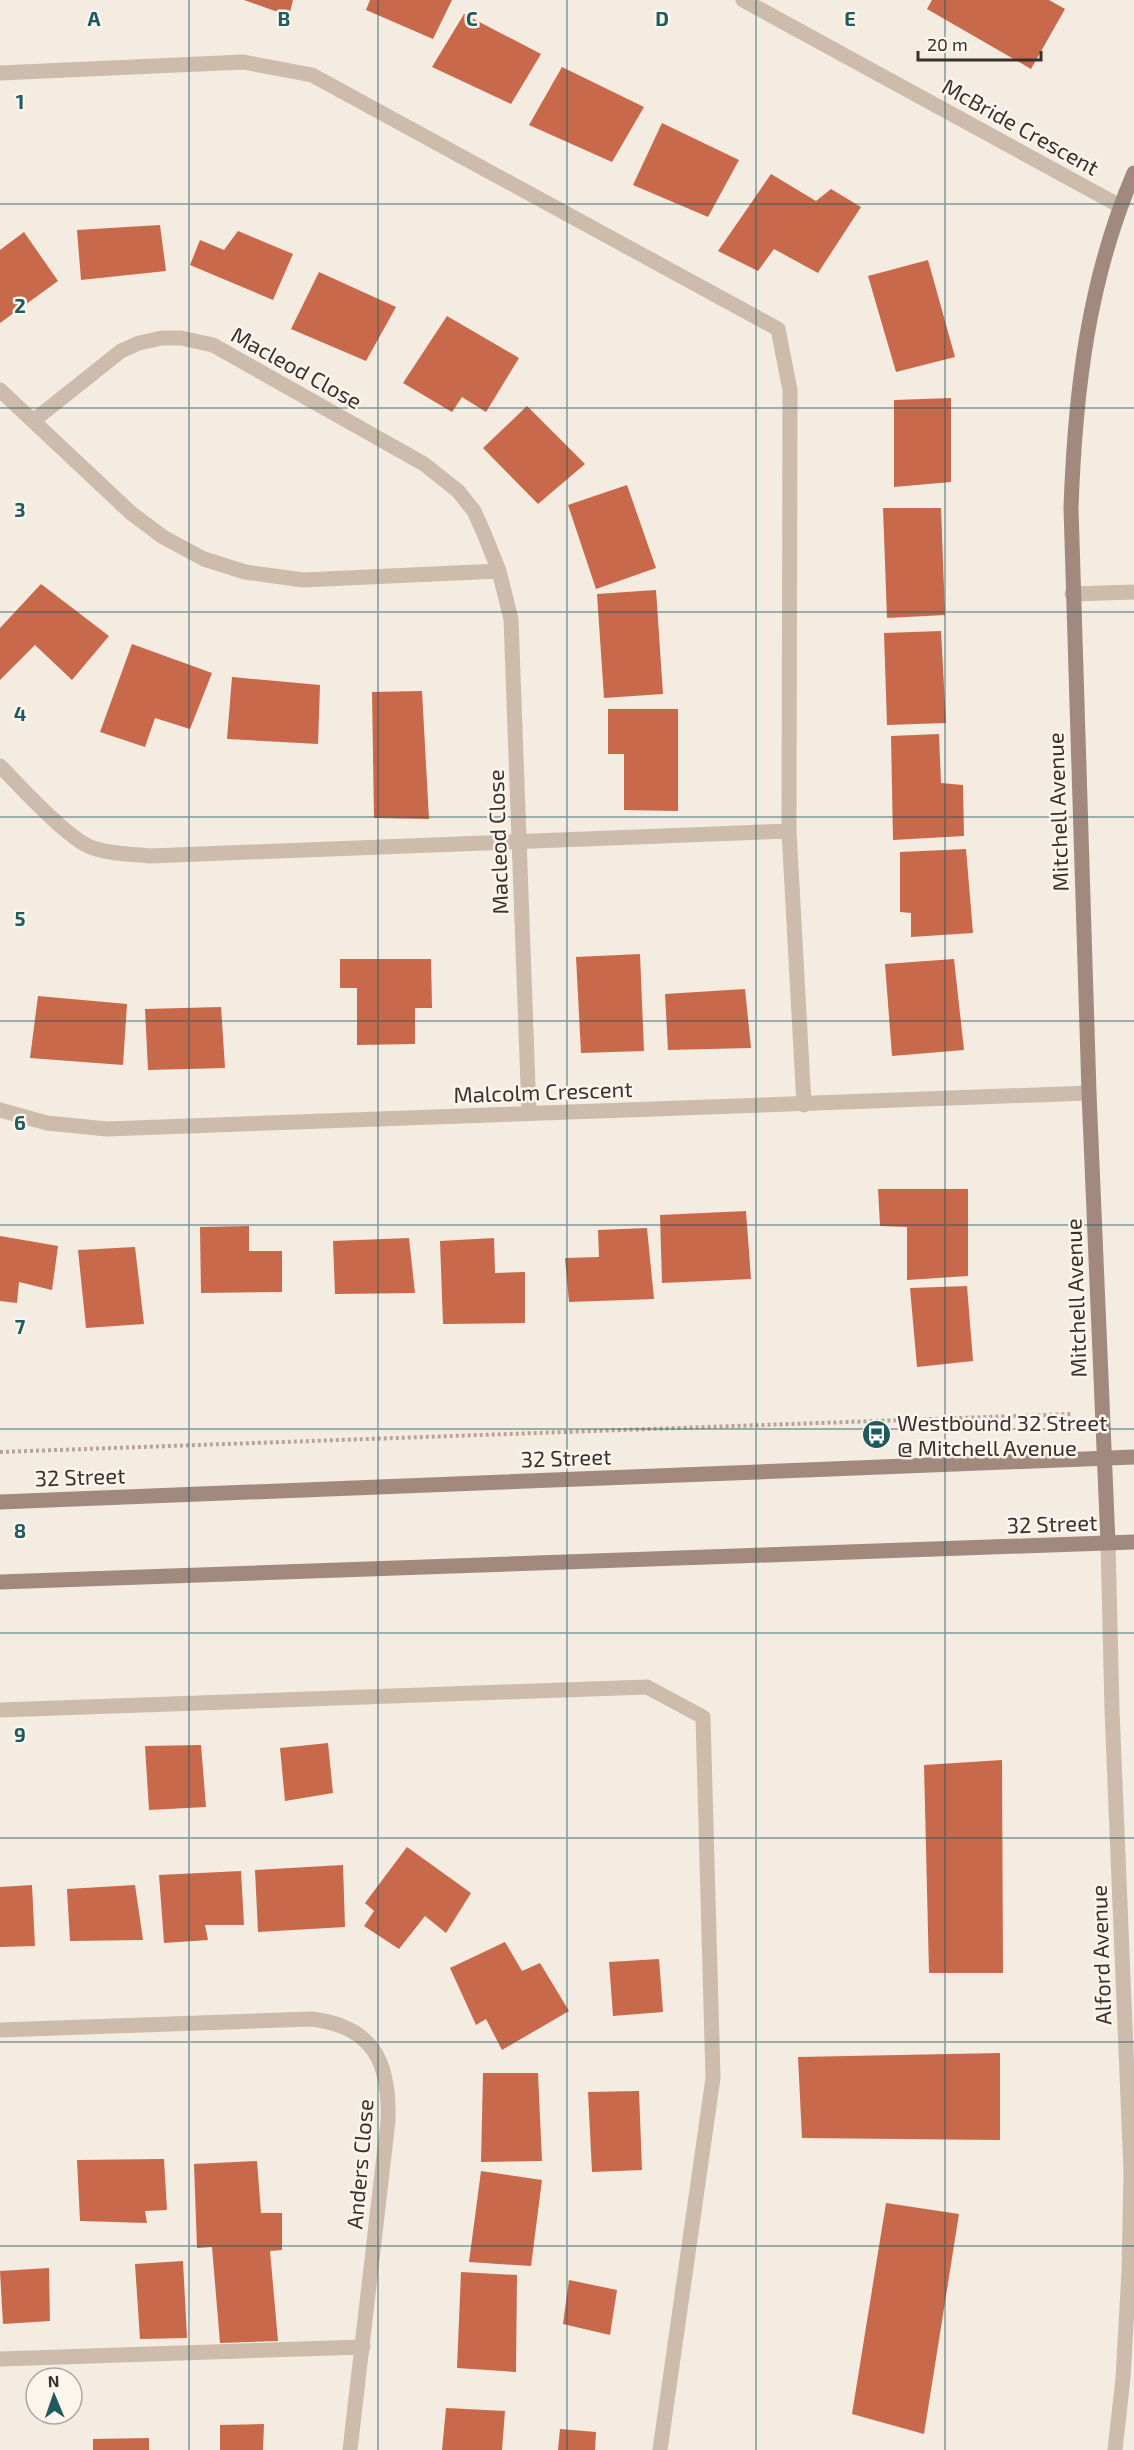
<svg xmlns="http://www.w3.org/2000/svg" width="1134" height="2450" viewBox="0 0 1134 2450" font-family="'Exo 2',sans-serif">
<rect width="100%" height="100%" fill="#f4ebe1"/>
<path fill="#c8694b" d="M244,0H293L289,16Z
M370,0H452L433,39L366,10Z
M932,0H1049L1065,9L1031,69L927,9Z
M464,14L541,54L511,104L432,67Z
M562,67L644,107L612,162L529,125Z
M662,123L739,160L708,217L633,185Z
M771,174L816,201L831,189L861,207L818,273L774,249L758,271L718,251Z
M160,225L166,271L81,280L77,230Z
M238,231L293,254L273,300L190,265L200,240L224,250Z
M24,232L58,281L0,323V250Z
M928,260L955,357L896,372L868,276Z
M319,272L396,307L366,361L291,329Z
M447,316L519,358L486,412L462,397L452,412L403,383Z
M951,398V482L894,487V400Z
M527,406L585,464L538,504L483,448Z
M627,485L656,568L596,589L568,505Z
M883,508H941L945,615L887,618Z
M41,584L109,636L72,680L35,645L0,680V628Z
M656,590L663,694L604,698L597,594Z
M941,631L946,723L887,725L884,633Z
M132,644L212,673L190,729L155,718L145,747L100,732Z
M232,677L320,685L318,744L227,739Z
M422,691L429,819L374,818L372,692Z
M608,709H678V811L624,810V754H608Z
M939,734L941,783L963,785L964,836L893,840L891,736Z
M966,849L973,933L911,937V913L900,912V852Z
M640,954L644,1051L581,1053L576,957Z
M340,959H431L432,1008H415V1044L357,1045V988H340Z
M954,959L964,1050L892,1056L885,964Z
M745,989L751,1048L668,1050L665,994Z
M38,996L127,1004L123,1065L30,1058Z
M221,1007L225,1068L148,1070L145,1009Z
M878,1189H968V1276L907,1280V1227L880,1226Z
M746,1211L751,1279L662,1283L660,1215Z
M249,1226V1251H282V1292L201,1293L200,1227Z
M647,1228L654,1299L569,1302L565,1258L599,1257L598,1230Z
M0,1236L58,1246L52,1290L19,1282L17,1303L0,1301Z
M409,1238L415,1293L335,1294L333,1241Z
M494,1238L495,1273L525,1272V1323L443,1324L440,1241Z
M135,1247L144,1324L86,1328L78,1250Z
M967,1286L973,1361L917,1367L910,1288Z
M328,1743L333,1793L285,1801L280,1748Z
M201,1745L206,1807L149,1810L145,1746Z
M1002,1760L1003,1973H929L924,1765Z
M407,1847L471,1893L446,1933L425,1916L399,1949L364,1926L374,1911L365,1903Z
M343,1865L345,1927L258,1932L255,1870Z
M241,1871L244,1925H205L208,1940L164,1943L159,1875Z
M32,1885L35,1946L0,1947V1887Z
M135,1885L143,1940L70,1941L67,1889Z
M505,1942L522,1971L540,1963L569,2011L502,2050L486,2019L476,2025L450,1968Z
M659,1959L663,2012L613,2016L609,1962Z
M1000,2053V2140L802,2138L798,2057Z
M483,2073H538L542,2161L481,2162Z
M639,2091L642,2170L592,2172L588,2092Z
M164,2159L167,2210L145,2211L147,2223L80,2221L77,2160Z
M257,2161L261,2213H282V2250L270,2251L278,2341L220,2343L212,2247L197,2248L194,2164Z
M481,2171L542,2180L531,2266L469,2262Z
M886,2203L959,2214L924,2434L852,2414Z
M183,2261L187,2338L140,2339L135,2264Z
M49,2268L50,2321L3,2324L0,2271Z
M461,2272L517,2275L516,2372L457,2368Z
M569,2280L617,2290L610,2335L563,2324Z
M446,2408L505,2411L502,2450H442Z
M264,2424L263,2450H220V2425Z
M560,2429L596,2432L595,2450H558Z
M149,2438V2450H93V2439Z"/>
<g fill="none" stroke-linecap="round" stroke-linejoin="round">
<path stroke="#b9a596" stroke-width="4" stroke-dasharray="3 3" stroke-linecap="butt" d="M0,1452L1073,1414"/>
<path stroke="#cdbbac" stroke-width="15" d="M0,73L243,62L312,75L778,329L790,390L789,831L804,1105
M0,766C21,787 65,836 90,847C109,854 130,854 150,856L789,831
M0,1710L647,1687L703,1717L713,2078L660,2450
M0,2359L363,2347"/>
<path stroke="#cdbbac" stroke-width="15" d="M743,0L1120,206
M0,390L131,513L163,537L204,559L245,572L303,580L499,571
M33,421L121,351L139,343L162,338H181L213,345L424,464L458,491L474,511L483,531L499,571L511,619L529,1113
M1072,594L1134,592
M0,1110L47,1123L107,1129L1089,1093
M1108,1543L1112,1710L1131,2171L1129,2272L1123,2378L1115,2450
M0,2030L311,2019C374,2026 390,2063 388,2121L350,2450"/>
<path stroke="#a18a7d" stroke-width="15" d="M0,1502L1134,1457
M1108,1543L1089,1093L1071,508C1075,392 1088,280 1134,173
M0,1582L1134,1542"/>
</g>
<path fill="none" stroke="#1f5a5e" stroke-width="1.5" stroke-opacity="0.55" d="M189,0V2450M378,0V2450M567,0V2450M756,0V2450M945,0V2450M0,204H1134M0,408H1134M0,612H1134M0,817H1134M0,1021H1134M0,1225H1134M0,1429H1134M0,1633H1134M0,1838H1134M0,2042H1134M0,2246H1134"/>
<defs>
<symbol id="bus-disc" viewBox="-11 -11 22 22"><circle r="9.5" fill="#1f5a5e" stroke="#fbf5ee"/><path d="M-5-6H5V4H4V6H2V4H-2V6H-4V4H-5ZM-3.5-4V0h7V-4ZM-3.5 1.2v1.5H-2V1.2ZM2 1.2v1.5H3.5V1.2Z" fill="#fff"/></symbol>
</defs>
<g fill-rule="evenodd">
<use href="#bus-disc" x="860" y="1418" width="33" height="33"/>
</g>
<g text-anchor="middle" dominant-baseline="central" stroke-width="5" stroke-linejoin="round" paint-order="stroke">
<g font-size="22" fill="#3b302b" stroke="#fbf5ee">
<text transform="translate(1021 126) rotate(29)">McBride Crescent</text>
<text transform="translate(297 367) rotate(29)">Macleod Close</text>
<text transform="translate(1057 812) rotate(-92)">Mitchell Avenue</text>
<text transform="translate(497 842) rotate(-92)">Macleod Close</text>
<text transform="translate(543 1091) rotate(-2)">Malcolm Crescent</text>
<text transform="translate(1075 1298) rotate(-92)">Mitchell Avenue</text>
<text transform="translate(566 1457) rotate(-2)">32 Street</text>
<text transform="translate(80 1476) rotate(-2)">32 Street</text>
<text transform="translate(1052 1523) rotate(-2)">32 Street</text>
<text transform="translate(1100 1955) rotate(-92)">Alford Avenue</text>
<text transform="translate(359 2164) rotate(-85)">Anders Close</text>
</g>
<g font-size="22" fill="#3b302b" stroke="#fbf5ee" text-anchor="start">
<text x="897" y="1422">Westbound 32 Street<tspan x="897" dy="25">@ Mitchell Avenue</tspan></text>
</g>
</g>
<g font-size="20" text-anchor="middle" font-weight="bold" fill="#1f5a5e" stroke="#fbf5ee" stroke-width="5" stroke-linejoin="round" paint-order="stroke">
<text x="94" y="26">A</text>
<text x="284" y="26">B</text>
<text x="472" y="26">C</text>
<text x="662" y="26">D</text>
<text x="850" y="26">E</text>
<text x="20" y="109">1</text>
<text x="20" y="313">2</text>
<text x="20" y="517">3</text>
<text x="20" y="721">4</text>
<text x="20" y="926">5</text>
<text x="20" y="1130">6</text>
<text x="20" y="1334">7</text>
<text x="20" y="1538">8</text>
<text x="20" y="1742">9</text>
</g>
<g transform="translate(54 2396) rotate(358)"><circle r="28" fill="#fbf5ee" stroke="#aea6a0" stroke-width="1.5"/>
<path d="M0-4.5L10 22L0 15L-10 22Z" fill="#1f5a5e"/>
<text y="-9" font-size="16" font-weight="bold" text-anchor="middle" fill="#3b302b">N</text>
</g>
<path d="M918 51v9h123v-9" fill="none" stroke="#3b302b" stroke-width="3"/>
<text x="927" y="51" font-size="18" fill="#3b302b" stroke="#fbf5ee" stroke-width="4.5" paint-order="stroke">20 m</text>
</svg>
